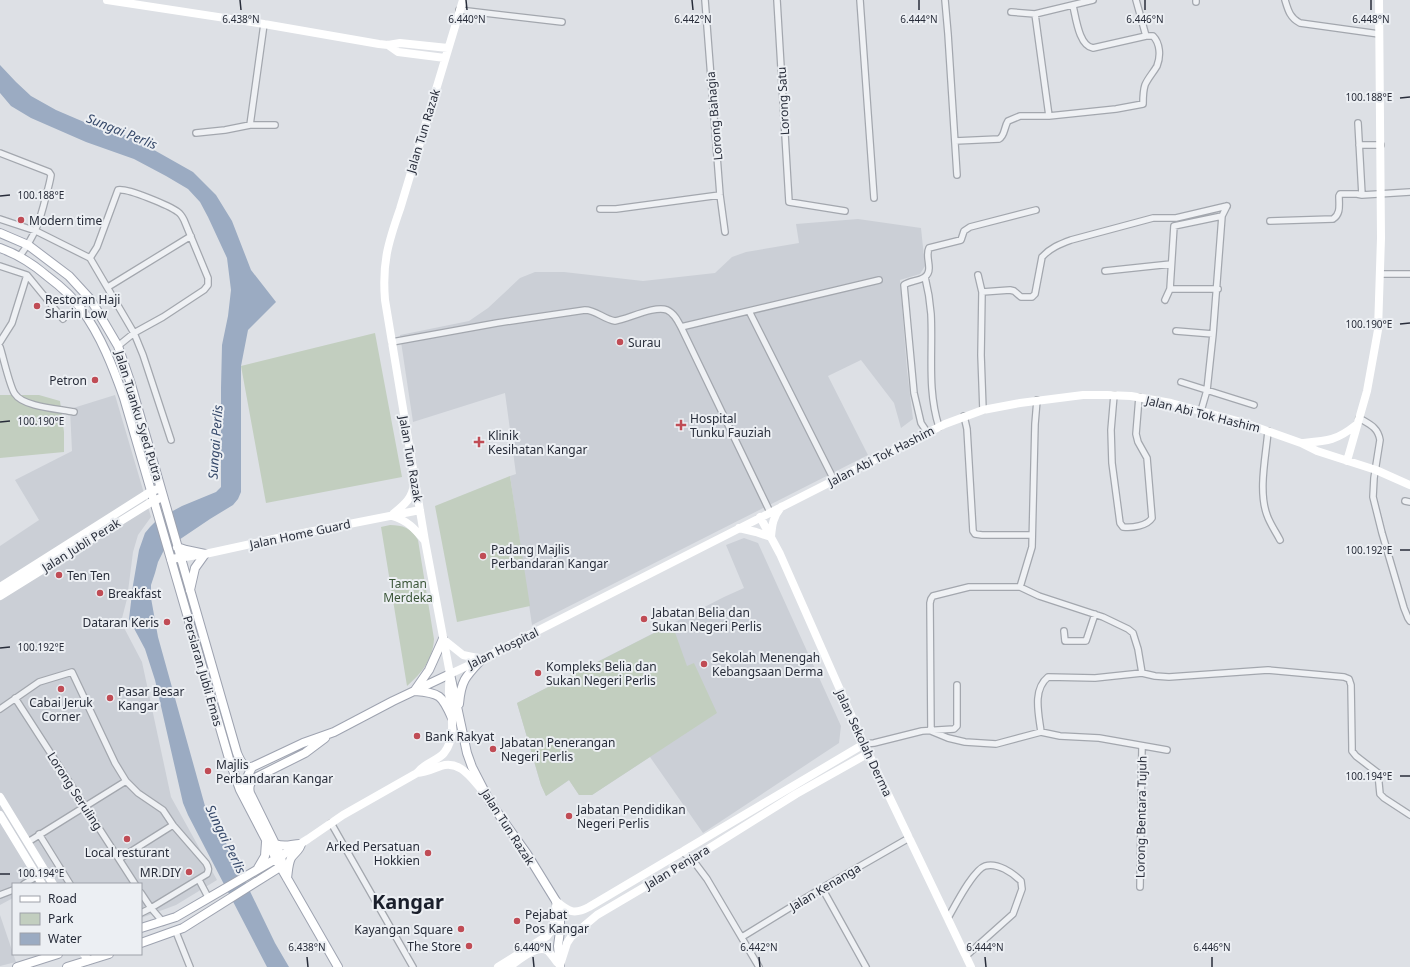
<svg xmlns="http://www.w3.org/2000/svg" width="1410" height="967" viewBox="0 0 1410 967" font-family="'Noto Sans',sans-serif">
<rect width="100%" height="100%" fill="#dde0e5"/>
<path fill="#cbcfd6" d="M858,219L921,228L925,266L920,274L900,280L907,370L913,419L901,428L894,403L861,360L828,376L868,455L532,625L510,476L516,474L505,393L413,422L400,335L469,321L488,308L520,278L535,272H564L643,281L715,273L732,257L746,252L799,243L796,224Z
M115,395L151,517L138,535L133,552L127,599L121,622L142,662L171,797L217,880L176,905L141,918V884H13V898L0,905V546L39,520L15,480L72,451L70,409Z
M744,538L758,543L841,726L839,743L703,833L650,757L592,795H579L569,780L546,796L541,785L517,703L724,597L744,588L726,545Z
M0,915L16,962L0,966Z"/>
<path fill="#c2cebf" d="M375,333L402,477L266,503L241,366Z
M0,395H39L60,401L64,432V452L0,458Z
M510,476L530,606L457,622L435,506Z
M390,525C402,525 412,528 418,540L434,639C433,659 422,673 407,686L381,527Z
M672,624L687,666L694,663L717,713L592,795H579L569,780L546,796L541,785L517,703Z"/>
<path fill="#9babc2" d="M0,65L16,82L31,96L56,110L84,122L131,137L193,172L216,195L232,221L251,270L276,302L248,330L241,366V492L238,499L233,505L210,519L164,550L158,562L155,573L151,585V598L158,637L205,806L230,850L275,943L289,967H267L188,815L183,803L155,680L145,649L129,619L133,585L139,550L145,533L150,527L158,519L182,506L216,492L221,487V388L222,345L228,316L231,290L227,258L208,217L200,202L188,189L166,176L134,159L86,142L31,118L11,106L0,93Z"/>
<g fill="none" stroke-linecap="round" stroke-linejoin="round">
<defs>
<path id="street" d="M705,0L720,195L725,232
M777,0L789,202L845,211
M860,0L874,198
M945,0L948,34L957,175
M1196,0V2
M1285,0C1288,10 1290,18 1300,23L1379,34
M1073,6C1076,18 1079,46 1093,48L1146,36L1136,0
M459,10L562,22
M1011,12L1035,14L1093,0
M1035,14L1049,116
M1358,123L1362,195
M250,125H275
M196,133L225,130L250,125L264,24
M955,141L999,139C1005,136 1004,127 1008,121L1020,116H1049L1116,109L1143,104C1143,98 1143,91 1145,85C1148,78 1153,73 1157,66C1161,56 1160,43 1153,36H1146
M1359,145H1381
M0,153L49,172L51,175C50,182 48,189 46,196C40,221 35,236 19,257
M600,209H616L720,195
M0,219L36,231L90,258L134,333L143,355L171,440
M1270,221L1333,219C1341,214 1339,205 1339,196L1340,194H1357L1362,195L1410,192
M90,258L97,247L118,190C128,188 170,206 178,212C181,214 183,218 184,220L208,278V285L204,290L163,317L134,333L118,346
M0,266L27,275L63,319
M1105,271L1171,264
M1381,274H1410
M978,275L982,292L981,355L983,410
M925,277C928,289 930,301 931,314C933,352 927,390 939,427
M108,287L191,236
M1170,289H1218
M982,292L1010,290L1014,291L1021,297H1032L1035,294L1042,257C1050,248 1060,244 1071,240L1153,218H1176L1227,206
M1165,300L1170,289L1174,226L1222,216
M749,311L834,480
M681,327L879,280
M1176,331L1213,334
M0,342L12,323L27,275
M392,342L497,323L585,310C596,310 603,319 615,321C628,319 655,305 667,310C674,313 678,321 681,327L770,512
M0,347C3,356 10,388 15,394C23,407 60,409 74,412
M1181,382L1254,405
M1114,395L1111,430L1112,463L1120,523L1123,527C1132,528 1147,526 1152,518L1147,458L1138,442L1136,434L1139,397
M1201,411L1207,390L1213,334L1222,216L1227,206
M964,416L967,429L973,531L975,534L982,535H1032
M1359,418C1369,424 1378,427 1380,440L1374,478L1373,497L1382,533L1404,608L1408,618L1410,621
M1268,431C1266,456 1258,491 1267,515C1270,524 1276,532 1280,540
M927,432L921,423L914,393L904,285C912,279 929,282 929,268C929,261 926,254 929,248L961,240L964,231L970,227L1036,210
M1405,501L1410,502
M1020,587L1032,547L1035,424L1037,400
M1064,631L1065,641H1086L1095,614
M15,698L135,884
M0,709L39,682L72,672L115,763L126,781L138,793L163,810L173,825L206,863C209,868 209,870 207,874L151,908L141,913
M931,731L930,603L931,599L933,596L969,587H1020L1039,596L1103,617L1128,629L1133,633L1138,649L1142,673
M931,731L948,738L965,742L996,744L1041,732L1060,736L1099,738L1167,750
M1041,732C1039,715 1032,690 1048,677L1095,678L1142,673L1155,676L1169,677L1268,670L1344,677L1349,679L1351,685L1352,746V751L1356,756L1378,773L1380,794L1384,798L1410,815
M864,744L874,743L922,731L954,729L957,726V685
M331,823L413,967
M39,834L70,884
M28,842L126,781
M682,852L692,859L707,879L759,967
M119,859L173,825
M199,880L208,897
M24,884L46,871
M1140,887L1142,746
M822,888L866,967
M141,893L151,908L163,922
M0,895L13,890
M948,918C955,906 973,870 985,866C997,862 1013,873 1021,881L1022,889L1013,914L966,956
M176,932L190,967
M742,937L822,888L909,838"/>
<path id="primary" d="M0,233L28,245L69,276L91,300L118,346L130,381L237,753C240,760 243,768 252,767L303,743L334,732L393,701L450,674L467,753L472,767L490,802L527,854L556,901L560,919V931L558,946L560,967
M0,248C17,254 33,264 47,276C59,285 73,297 82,310C101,336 113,367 124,398L230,762L240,790L276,859L338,967
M177,547L186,550L205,554L195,568L190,590
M415,690L429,670L443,639
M415,691C440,693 442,695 452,718
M459,704C461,680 466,676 482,659
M243,794L244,784L252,767
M275,844C287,848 290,844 301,844C300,850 294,853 291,858C288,864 288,872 287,878
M258,868L265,856L266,842
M141,928L176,917L279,857
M141,943L183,928L280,867L282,862L281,856L250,793C248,785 251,781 257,777L305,753L325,738
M17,967L58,954
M67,967L109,954"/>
</defs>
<use href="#street" stroke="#a3a7ae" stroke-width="8"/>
<use href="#primary" stroke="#9ea3b0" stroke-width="10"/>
<use href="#street" stroke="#eff1f4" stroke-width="5.5"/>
<path stroke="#fff" stroke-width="8" d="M107,0L264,24L379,44L388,45L400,43L448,48
M388,45L398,52L445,58
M1302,443C1327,441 1336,441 1356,425
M1347,461L1367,391L1378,330L1381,238L1379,0
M393,514C404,505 413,498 414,483
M392,516C407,520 415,529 425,541
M760,517L780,554L864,744L971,967
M739,528L756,532L771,537
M771,537C772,525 773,517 781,507
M171,559L205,554L278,538L420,510
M0,587L150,492L160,488
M0,596L153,501L163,497
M443,639L463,655L482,659
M450,674L482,659L945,424L983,410L1020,403L1083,395H1107L1131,396L1171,403L1245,423L1301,443L1317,451L1376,470L1410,485
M417,773C425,773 433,769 441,766C460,760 471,778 482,790
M0,797L53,884
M0,815L42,884
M281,856L308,839L343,815L417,773C424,763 437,761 444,753C457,737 451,712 449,693C449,687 449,680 450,674L425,541L385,300C382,263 388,243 400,209L463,0
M556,901C569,912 574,915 589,907L864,744
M84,954L88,960
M560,965L567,943L571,937L597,915L692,859L796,794L869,753
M498,967L547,936L553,928L556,906
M509,967C518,961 538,943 548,951C552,955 556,961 560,966"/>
<use href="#primary" stroke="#fff" stroke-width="8"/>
</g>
<path fill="none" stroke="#282d3a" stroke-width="1.5" d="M240,0L241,10M466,0L467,10M692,0L693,10M919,0V10M1145,0V10M1371,0V10M1400,98L1410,97M0,196L10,195M1400,324L1410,323M0,422L10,421M1400,550H1410M0,648L10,647M1400,776H1410M0,874H10M307,957L308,967M533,957L534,967M759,957L760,967M985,957L986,967M1212,957V967"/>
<g fill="#c04c55" stroke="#eceff3" stroke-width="1.5">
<circle cx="21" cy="220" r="4"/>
<circle cx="37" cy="306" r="4"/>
<circle cx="620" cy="342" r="4"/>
<circle cx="95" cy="380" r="4"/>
<path d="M679 419h4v4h4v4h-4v4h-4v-4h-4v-4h4z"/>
<path d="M477 436h4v4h4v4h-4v4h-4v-4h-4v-4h4z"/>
<circle cx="483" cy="556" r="4"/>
<circle cx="59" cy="575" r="4"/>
<circle cx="100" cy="593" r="4"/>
<circle cx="644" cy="619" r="4"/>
<circle cx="167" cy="622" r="4"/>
<circle cx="704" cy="664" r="4"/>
<circle cx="538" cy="673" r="4"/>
<circle cx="61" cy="689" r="4"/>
<circle cx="110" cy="698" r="4"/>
<circle cx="417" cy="736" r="4"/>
<circle cx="493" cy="749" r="4"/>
<circle cx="208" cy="771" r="4"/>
<circle cx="569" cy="816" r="4"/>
<circle cx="127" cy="839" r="4"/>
<circle cx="428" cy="853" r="4"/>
<circle cx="189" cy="872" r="4"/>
<circle cx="517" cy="921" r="4"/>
<circle cx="461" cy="929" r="4"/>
<circle cx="469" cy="946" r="4"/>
</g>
<g text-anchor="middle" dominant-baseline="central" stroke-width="4" stroke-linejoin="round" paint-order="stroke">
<g font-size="12" fill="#282d3a" stroke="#eceff3">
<text transform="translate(783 101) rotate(-93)">Lorong Satu</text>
<text transform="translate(714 116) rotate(-95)">Lorong Bahagia</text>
<text transform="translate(423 131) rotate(-73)">Jalan Tun Razak</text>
<text transform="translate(1203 414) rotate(14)">Jalan Abi Tok Hashim</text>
<text transform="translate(139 416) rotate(73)">Jalan Tuanku Syed Putra</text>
<text transform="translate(881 456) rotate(-27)">Jalan Abi Tok Hashim</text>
<text transform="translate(411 459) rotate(80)">Jalan Tun Razak</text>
<text transform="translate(300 534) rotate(-12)">Jalan Home Guard</text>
<text transform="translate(81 545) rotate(-32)">Jalan Jubli Perak</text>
<text transform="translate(503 648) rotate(-26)">Jalan Hospital</text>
<text transform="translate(203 671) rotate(74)">Persiaran Jubli Emas</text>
<text transform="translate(864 743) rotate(65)">Jalan Sekolah Derma</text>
<text transform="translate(75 791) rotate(57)">Lorong Seruling</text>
<text transform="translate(1141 817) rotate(-89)">Lorong Bentara Tujuh</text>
<text transform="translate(508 827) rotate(57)">Jalan Tun Razak</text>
<text transform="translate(677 867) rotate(-31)">Jalan Penjara</text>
<text transform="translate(825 887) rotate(-31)">Jalan Kenanga</text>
</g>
<g font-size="12" fill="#282d3a" stroke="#eceff3" text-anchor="start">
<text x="29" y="220">Modern time</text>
<text x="45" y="299">Restoran Haji<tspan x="45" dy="14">Sharin Low</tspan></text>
<text x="628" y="342">Surau</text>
<text x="87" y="380" text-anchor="end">Petron</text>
<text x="690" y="418">Hospital<tspan x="690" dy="14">Tunku Fauziah</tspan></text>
<text x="488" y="435">Klinik<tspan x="488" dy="14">Kesihatan Kangar</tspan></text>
<text x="491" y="549">Padang Majlis<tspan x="491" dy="14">Perbandaran Kangar</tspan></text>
<text x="67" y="575">Ten Ten</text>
<text x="108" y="593">Breakfast</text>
<text x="652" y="612">Jabatan Belia dan<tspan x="652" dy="14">Sukan Negeri Perlis</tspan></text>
<text x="159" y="622" text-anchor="end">Dataran Keris</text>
<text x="712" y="657">Sekolah Menengah<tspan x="712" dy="14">Kebangsaan Derma</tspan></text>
<text x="546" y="666">Kompleks Belia dan<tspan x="546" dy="14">Sukan Negeri Perlis</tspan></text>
<text x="118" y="691">Pasar Besar<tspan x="118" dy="14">Kangar</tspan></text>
<text x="61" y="702" text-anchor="middle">Cabai Jeruk<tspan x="61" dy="14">Corner</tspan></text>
<text x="425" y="736">Bank Rakyat</text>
<text x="501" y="742">Jabatan Penerangan<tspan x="501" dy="14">Negeri Perlis</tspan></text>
<text x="216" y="764">Majlis<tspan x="216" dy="14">Perbandaran Kangar</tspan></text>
<text x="577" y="809">Jabatan Pendidikan<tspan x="577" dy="14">Negeri Perlis</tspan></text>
<text x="420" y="846" text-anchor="end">Arked Persatuan<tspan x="420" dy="14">Hokkien</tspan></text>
<text x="127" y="852" text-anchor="middle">Local resturant</text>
<text x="181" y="872" text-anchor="end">MR.DIY</text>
<text x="525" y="914">Pejabat<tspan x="525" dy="14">Pos Kangar</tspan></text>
<text x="453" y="929" text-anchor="end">Kayangan Square</text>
<text x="461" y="946" text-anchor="end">The Store</text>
</g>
<g font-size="12" fill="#3a5537" stroke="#eceff3">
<text x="408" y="583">Taman<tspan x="408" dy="14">Merdeka</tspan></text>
</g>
<g font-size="13" font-style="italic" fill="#36496a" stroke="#eceff3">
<text transform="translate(122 131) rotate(22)">Sungai Perlis</text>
<text transform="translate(215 442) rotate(-86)">Sungai Perlis</text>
<text transform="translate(226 839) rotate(64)">Sungai Perlis</text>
</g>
<g font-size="20" font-weight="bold" fill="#1a1f2b" stroke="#eceff3">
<text x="408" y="901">Kangar</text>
</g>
</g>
<g font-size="10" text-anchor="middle" fill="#282d3a" stroke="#eceff3" stroke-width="4" stroke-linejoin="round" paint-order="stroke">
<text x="241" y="23">6.438°N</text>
<text x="467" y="23">6.440°N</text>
<text x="693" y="23">6.442°N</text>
<text x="919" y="23">6.444°N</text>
<text x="1145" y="23">6.446°N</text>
<text x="1371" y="23">6.448°N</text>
<text x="1369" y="101">100.188°E</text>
<text x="41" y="199">100.188°E</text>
<text x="1369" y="328">100.190°E</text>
<text x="41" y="425">100.190°E</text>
<text x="1369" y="554">100.192°E</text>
<text x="41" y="651">100.192°E</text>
<text x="1369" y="780">100.194°E</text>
<text x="41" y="877">100.194°E</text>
<text x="307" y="951">6.438°N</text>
<text x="533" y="951">6.440°N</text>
<text x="759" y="951">6.442°N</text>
<text x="985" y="951">6.444°N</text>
<text x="1212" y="951">6.446°N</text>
</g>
<rect x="12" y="883" width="130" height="72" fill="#eceff3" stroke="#9ea1a9"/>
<rect x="20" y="896" width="20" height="6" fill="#ffffff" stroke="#9ea1a9"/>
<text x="48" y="903" font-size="12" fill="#282d3a">Road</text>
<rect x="20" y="913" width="20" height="12" fill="#c2cebf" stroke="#9ea1a9"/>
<text x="48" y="923" font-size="12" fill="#282d3a">Park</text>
<rect x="20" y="933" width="20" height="12" fill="#9babc2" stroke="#9ea1a9"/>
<text x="48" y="943" font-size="12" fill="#282d3a">Water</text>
</svg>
